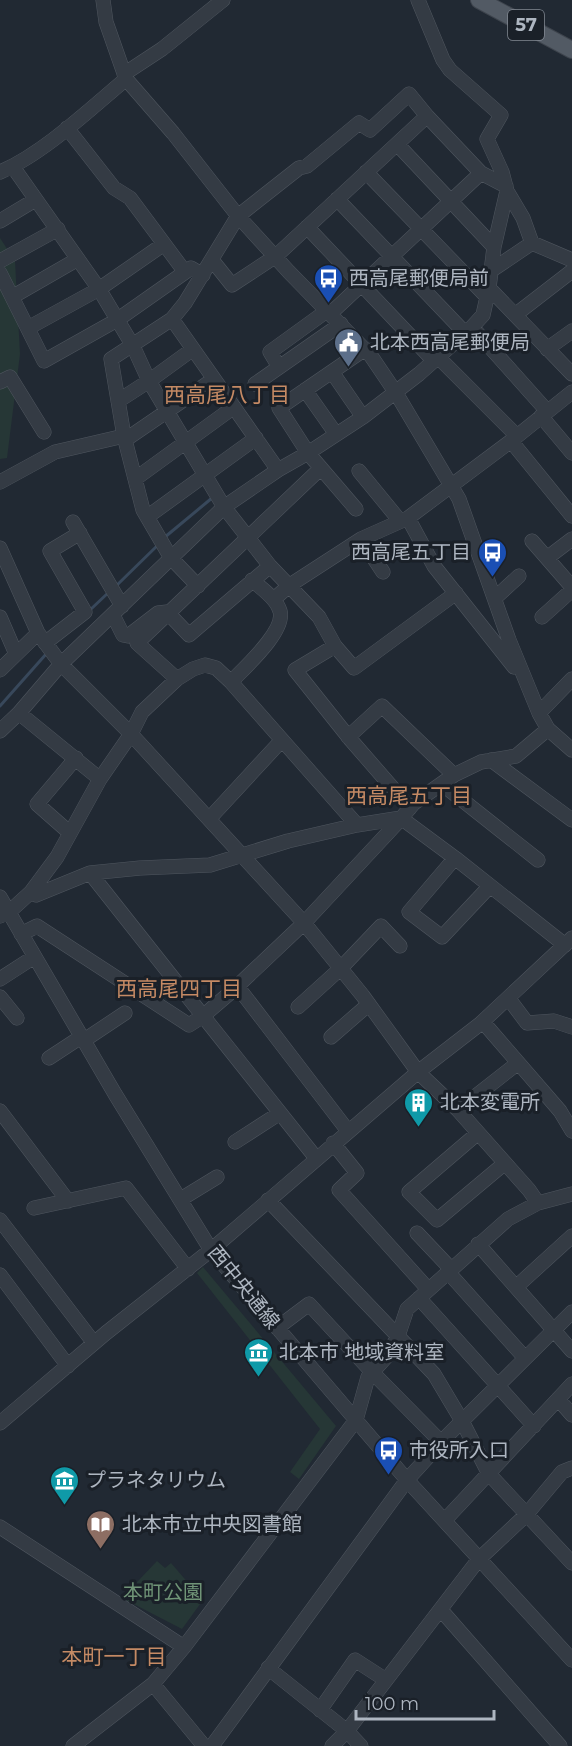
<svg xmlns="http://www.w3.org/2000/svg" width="572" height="1746" viewBox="0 0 572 1746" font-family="Montserrat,'Noto Sans JP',sans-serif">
<rect width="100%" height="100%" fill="#212933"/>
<path fill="#263736" d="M0,238L15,261L20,354L7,458L0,459Z
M203,1267L336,1426L299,1479L290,1472L320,1429L197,1273Z
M157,1561L165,1568L171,1563L203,1600L182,1629L122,1598Z"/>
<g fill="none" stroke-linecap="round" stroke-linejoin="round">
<path stroke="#38485b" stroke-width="3" d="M165,537L212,498
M116,586L159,544
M90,610L109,592
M0,706L47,653"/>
<defs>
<path id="minor" d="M103,0L106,22L126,79L173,133L238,216L289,272L371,356L396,393L459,499L509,640L539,713L548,729L572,750
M418,0L443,60L450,70L501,115L487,139L502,172L507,191L523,218L532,243L572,260
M124,74L162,49L223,0
M67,128L114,188L130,198L185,272
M397,144L494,247
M13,167L99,289L133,346L149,381L224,507L270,566L189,635L167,612L158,613L128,636L123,635L113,615
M0,172C43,154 90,109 126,79
M366,172L487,297
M337,199L465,333
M0,221L35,200
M307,227L434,361
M212,260L232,285L276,256L427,116L481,173L506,186
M0,261L58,229
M492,270L532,243
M0,273L44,361L117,320L191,268L203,275
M489,288L572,374
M12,297L78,259
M331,313L481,173
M515,315L572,271
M172,319L278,470
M472,327L547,411
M28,328L99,289L164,244
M547,349L572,331
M438,357L517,436
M279,367L270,352L328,310
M332,372L363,417
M0,382L10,377L44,432
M255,384L341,324
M305,390L336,434
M118,401L149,381L193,349
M541,416L572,453
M125,440L214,379
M511,441L572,516
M359,471L400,521
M135,479L234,407
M0,482L55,452L124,436
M356,509L308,453L279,408L365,349
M147,517L256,438
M408,518L434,566L514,667
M73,522L122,606
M361,539L383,572
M532,541L572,587
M0,548L38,633L61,664L131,734L304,923L363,996L418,1072L458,1110L529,1190L538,1203
M547,558L572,539
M270,566L319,617L335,646L354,668L456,593
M198,586L171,558L143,510L124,436L111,359L172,319L185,303L238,216L299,168L307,166L359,123L370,130L409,94L427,116
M495,598L519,576
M274,599L290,585L361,539L408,518L511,441L572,392
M0,617L16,654
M542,617L572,590
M45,643L85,612L50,551L80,533
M335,646L295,670L350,739L410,808
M0,670L38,633
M177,679L137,643L321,468
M231,682C244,668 286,631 280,611C276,598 262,589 252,580
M19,713L100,779
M539,713L572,679
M0,731L19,713L61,664L224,507L278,470L308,453L363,417L419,374L472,327L483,315L489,288L494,247L507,191
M348,737L382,706L454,775
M491,760L572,820
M442,784L538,860
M209,819L282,740
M70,833L37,804L76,758
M455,858L409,912L442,937L490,886
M31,892L36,895L90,873L140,868L210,865L288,841L357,825L401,818L455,858L565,945
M0,897L115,1094L211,1250L407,1480L572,1660
M0,916L9,912L31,892L57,857L100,779L131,734L142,712L177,679L193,669L205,665L216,668L231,682L357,825
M21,934L37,926L189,1025L203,1016L90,873
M0,979L34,957
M237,986L348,1131
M0,997L17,1018
M509,999L527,1023L554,1021L572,1027
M298,1007L340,969L381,926L400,946
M483,1022L560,1111L572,1131
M331,1037L369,1004
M83,1041L125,1013
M49,1058L81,1037
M458,1110L518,1063
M0,1111L68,1201
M478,1133L409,1192L437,1220L505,1163
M235,1142L280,1113
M333,1143L357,1173L339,1190L428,1289
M316,1158L203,1016L231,992L304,923L398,822L414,803L454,775L481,762L516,756L548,729
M181,1199L217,1177
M268,1200L434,1374L462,1421L489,1474L572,1563
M34,1208L126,1188L188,1269
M0,1220L94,1343
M417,1233L451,1269
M478,1244L572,1351
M448,1272L525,1358
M0,1275L68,1366
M516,1287L572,1236
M419,1298L534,1426
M277,1328L309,1304L372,1372L442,1443
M558,1399L572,1415
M0,1423L106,1333L211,1250L418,1072L480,1024L572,938
M445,1520L572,1384
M0,1527L184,1647
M441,1610L560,1746
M268,1668L347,1731L361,1746
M153,1684L204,1746
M320,1710L355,1660L386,1680
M73,1746L153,1684L184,1647L356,1420L368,1377L388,1355L398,1336L407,1309L508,1219L538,1203L572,1194
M212,1746L407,1480L448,1435L572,1312
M332,1746L347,1731L479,1559L526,1515L562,1472L572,1468"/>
<path id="major" d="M479,0L572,50"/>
</defs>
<use href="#minor" stroke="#4f565f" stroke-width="15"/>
<use href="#major" stroke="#3e444d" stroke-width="18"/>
<use href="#minor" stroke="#343b44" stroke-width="14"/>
<use href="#major" stroke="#525a64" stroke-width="16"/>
</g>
<defs>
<symbol id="bus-pin" viewBox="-11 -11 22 30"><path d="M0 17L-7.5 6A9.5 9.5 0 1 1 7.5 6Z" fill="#1a4fb4" stroke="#1a2028"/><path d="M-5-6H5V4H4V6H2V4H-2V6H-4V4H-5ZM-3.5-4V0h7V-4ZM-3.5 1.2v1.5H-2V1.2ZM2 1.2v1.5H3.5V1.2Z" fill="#fff"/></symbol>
<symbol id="civic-pin" viewBox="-11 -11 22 30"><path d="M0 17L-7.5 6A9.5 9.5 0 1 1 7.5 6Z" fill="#5c6f8a" stroke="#1a2028"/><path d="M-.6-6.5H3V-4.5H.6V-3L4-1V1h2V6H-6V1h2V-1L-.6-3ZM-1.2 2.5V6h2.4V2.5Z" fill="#fff"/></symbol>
<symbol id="building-pin" viewBox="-11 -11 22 30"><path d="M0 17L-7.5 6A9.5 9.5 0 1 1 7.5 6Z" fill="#0f9aa8" stroke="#1a2028"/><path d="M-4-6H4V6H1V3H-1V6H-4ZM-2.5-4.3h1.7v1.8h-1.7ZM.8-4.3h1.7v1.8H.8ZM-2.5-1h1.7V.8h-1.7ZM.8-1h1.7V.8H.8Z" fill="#fff"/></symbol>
<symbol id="museum-pin" viewBox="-11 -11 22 30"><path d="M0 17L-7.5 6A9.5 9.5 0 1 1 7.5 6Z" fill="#0f9aa8" stroke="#1a2028"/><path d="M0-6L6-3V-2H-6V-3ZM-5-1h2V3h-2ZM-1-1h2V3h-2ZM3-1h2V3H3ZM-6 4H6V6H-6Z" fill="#fff"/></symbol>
<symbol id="library-pin" viewBox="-11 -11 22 30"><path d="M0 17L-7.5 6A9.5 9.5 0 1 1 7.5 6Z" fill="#8d6e63" stroke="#1a2028"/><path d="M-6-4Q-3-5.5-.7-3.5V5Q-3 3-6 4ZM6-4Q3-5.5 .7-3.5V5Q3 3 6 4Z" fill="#fff"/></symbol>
</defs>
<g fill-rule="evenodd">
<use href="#bus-pin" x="312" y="262" width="33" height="45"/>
<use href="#civic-pin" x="332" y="326" width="33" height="45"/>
<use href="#bus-pin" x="476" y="536" width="33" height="45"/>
<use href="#building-pin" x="402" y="1086" width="33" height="45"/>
<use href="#museum-pin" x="242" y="1336" width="33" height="45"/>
<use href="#bus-pin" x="372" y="1434" width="33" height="45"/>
<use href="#museum-pin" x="48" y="1464" width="33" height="45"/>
<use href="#library-pin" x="84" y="1508" width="33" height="45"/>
</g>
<g text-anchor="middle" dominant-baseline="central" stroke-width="6" stroke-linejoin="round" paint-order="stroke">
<rect fill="#1a2028" stroke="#828993" stroke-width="1.5" x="508" y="10" width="36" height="30" rx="4.5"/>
<g font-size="18" font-weight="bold" fill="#aeb6c1">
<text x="526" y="25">57</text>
</g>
<g font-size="20" fill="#aeb6c1" stroke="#1a2028" text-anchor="start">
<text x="349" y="278">西高尾郵便局前</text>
<text x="370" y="342">北本西高尾郵便局</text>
<text x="471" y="552" text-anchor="end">西高尾五丁目</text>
<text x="440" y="1102">北本変電所</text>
<text x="279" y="1352">北本市 地域資料室</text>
<text x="409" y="1450">市役所入口</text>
<text x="86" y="1480">プラネタリウム</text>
<text x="122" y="1524">北本市立中央図書館</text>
</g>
<g font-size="20" fill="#aeb6c1" stroke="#1a2028">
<text transform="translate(244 1287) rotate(51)">西中央通線</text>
</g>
<g font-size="20" fill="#709477" stroke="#1a2028">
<text x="163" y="1592">本町公園</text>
</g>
<g font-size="21" fill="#c58a64" stroke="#1a2028">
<text x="227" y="394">西高尾八丁目</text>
<text x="409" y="795">西高尾五丁目</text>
<text x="179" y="988">西高尾四丁目</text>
<text x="114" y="1656">本町一丁目</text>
</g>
</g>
<path d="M356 1710v9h138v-9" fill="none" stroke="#aeb6c1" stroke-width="3"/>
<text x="365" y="1710" font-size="18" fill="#aeb6c1" stroke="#1a2028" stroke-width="4.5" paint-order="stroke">100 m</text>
</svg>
